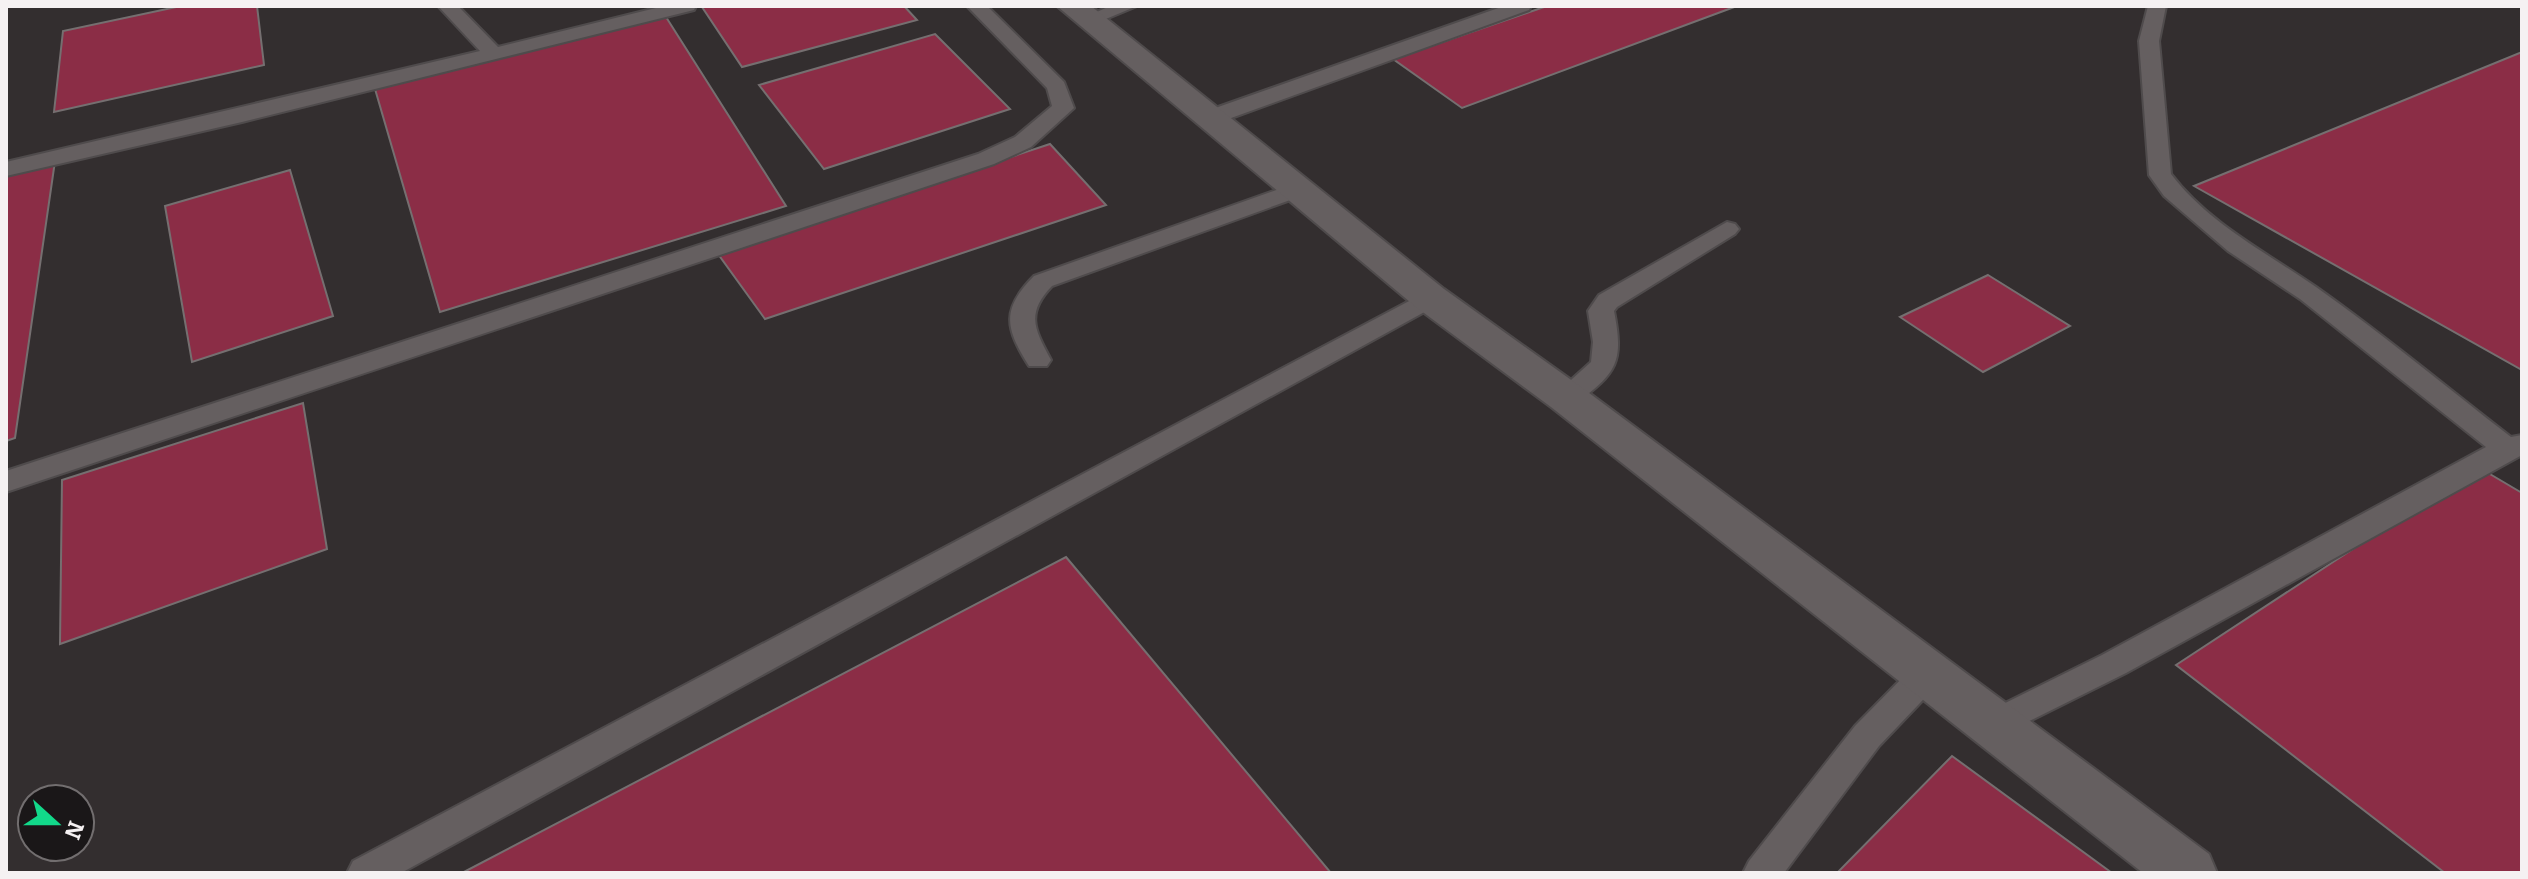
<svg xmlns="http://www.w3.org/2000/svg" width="2528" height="879" viewBox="0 0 2528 879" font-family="Bitter,serif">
<rect width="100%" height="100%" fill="#332e2f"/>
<path fill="#8b2d46" stroke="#756f70" stroke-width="2" d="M181,6H257L264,65L54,112L63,31Z
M904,6L917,20L742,67L702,7Z
M1547,6H1737L1462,108L1393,59Z
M666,17L786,206L440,312L375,89Z
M935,34L1010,109L824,169L759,85Z
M2522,52V370L2194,186Z
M1050,144L1106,205L765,319L718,254Z
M55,161L15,438L6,441V172Z
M290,170L333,316L192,362L165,206Z
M1988,275L2070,326L1983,372L1900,317Z
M303,403L327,549L60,644L62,480Z
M2478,467L2522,493V873H2445L2176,665Z
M1066,557L1331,873H462Z
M1952,756L2112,873H1837Z"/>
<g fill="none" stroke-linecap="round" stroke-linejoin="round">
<defs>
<path id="lane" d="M438,6H458L498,47L664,6H696L694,10L242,122L6,176V162L480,51Z
M967,6H987L1064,82L1074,108L1031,147L994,164L6,492V471L978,154L1015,137L1052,106L1047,88Z
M1110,6H1137L1089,26L1079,20Z
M1504,6H1531L1529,10L1220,122L1212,123L1201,117L1204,112Z
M2148,6H2166L2159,41L2171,174C2208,223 2267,253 2316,287C2383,334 2446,387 2511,437L2522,435V455L2126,673L1993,739L1981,735L1976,725L1981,715L2102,655L2486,447L2300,299L2228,251L2164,196L2149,175L2139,41Z
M1299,182L1310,189L1307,194L1052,286C1025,314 1035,330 1051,360L1047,366H1029C1005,328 1001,309 1034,276Z
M1727,222L1735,224L1739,229L1735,234L1617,307L1614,311C1624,362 1617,373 1576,403H1556L1552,397L1591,362L1593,342L1588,311L1599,295Z
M1430,290L1443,298L1439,304L401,873H347L353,861Z
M1927,661L1939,665L1943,674L1939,683L1879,746L1784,873H1743L1749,861L1855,726L1915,665Z"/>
<path id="street" d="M1057,6H1091L1444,289L1581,387L2209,854L2217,873H2143L1551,407L1416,307Z"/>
</defs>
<use href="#lane" stroke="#4f4b4c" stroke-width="4"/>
<use href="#street" stroke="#4f4b4c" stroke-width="4"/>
<use href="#lane" fill="#655f60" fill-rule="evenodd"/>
<use href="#street" fill="#655f60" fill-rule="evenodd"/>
</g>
<rect width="2528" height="879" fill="none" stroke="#f5f1f2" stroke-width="16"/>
<g transform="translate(56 823) rotate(111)"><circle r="38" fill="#1a1718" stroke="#726e6f" stroke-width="2"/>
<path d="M0-6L14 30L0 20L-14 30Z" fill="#12d98a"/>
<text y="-12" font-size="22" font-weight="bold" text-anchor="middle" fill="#f5f1f2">N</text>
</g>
</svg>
